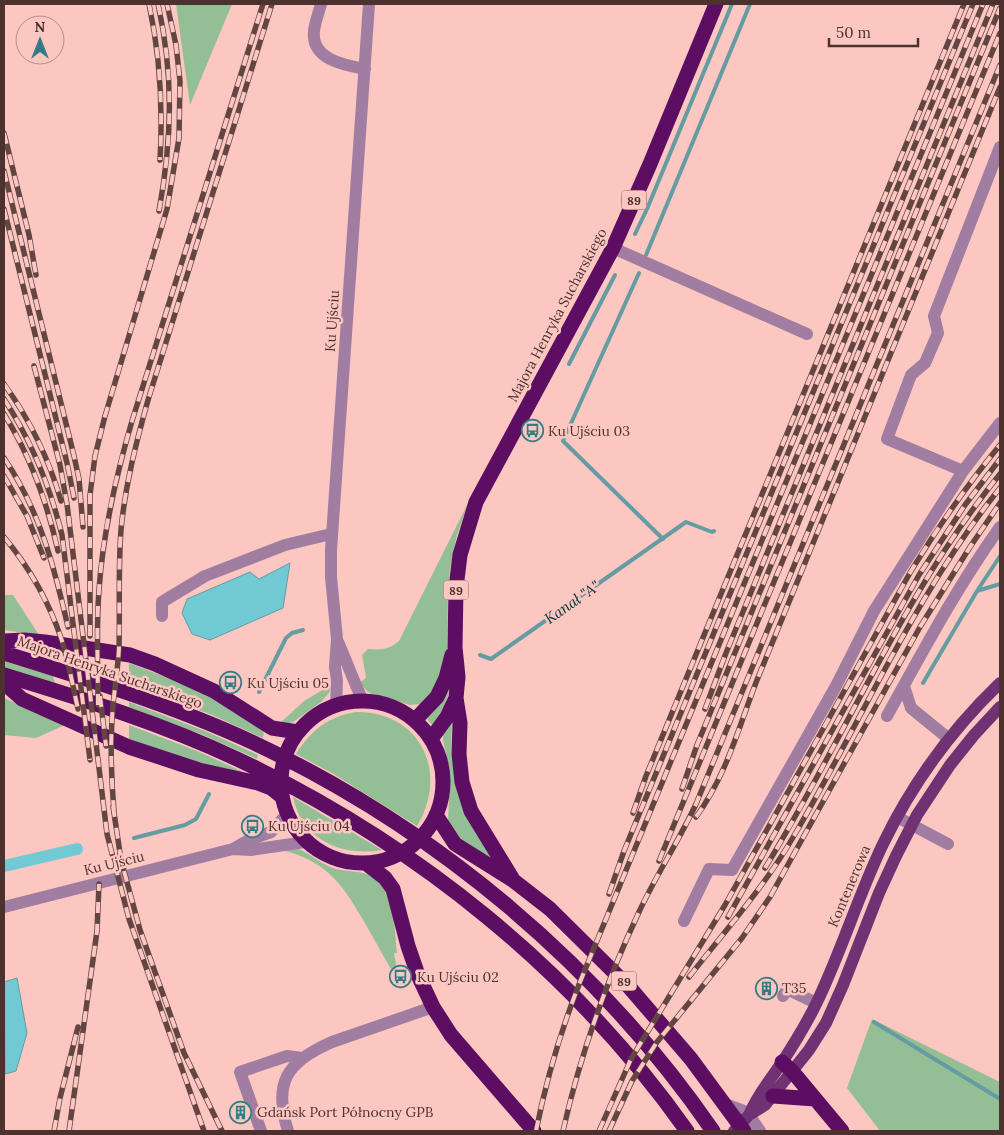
<svg xmlns="http://www.w3.org/2000/svg" width="1004" height="1135" viewBox="0 0 1004 1135" font-family="Lora,serif">
<rect width="100%" height="100%" fill="#fcc6c1"/>
<path fill="#94bf95" d="M176,4H232L190,105Z
M468,503L457,535L450,569L448,596L447,652L437,690L420,704L410,705L372,694L367,691L359,683L365,679L366,677L362,655L368,649C380,650 389,650 399,641Z
M4,595H13L39,635L4,630Z
M4,661L53,676L55,683L4,668Z
M129,663L199,690L264,730L263,738L212,715L129,683Z
M452,675C449,697 445,708 432,725L427,719L435,709Z
M331,685L329,693L321,702L293,722L286,724H279L304,701Z
M4,698L65,725L36,738L4,735Z
M129,702L205,731L258,755L257,759L203,735L129,707Z
M357,712C421,712 449,773 417,826L332,773L296,754C311,730 329,716 357,712Z
M452,719L451,752L456,783L496,861L459,840L448,823L450,774L443,740V735Z
M129,725L197,751L250,775L218,768L129,740Z
M293,797L382,850C342,857 302,840 293,797Z
M299,849C312,855 322,865 336,869C346,871 357,871 367,874C396,885 394,928 397,953H394L396,964L395,968L391,969C381,952 372,935 362,918C341,882 325,861 282,850Z
M872,1019L1000,1082V1131H880L847,1088Z"/>
<path fill="#70c9d3" stroke="#659ca2" d="M290,563L283,608L210,640L192,634L182,613L187,599L250,572L259,579Z
M17,978L27,1033L16,1071L5,1074L4,982Z"/>
<g fill="none" stroke-linecap="round" stroke-linejoin="round">
<path stroke="#659ca2" stroke-width="4" d="M635,234L647,209L732,4
M646,255L750,4
M639,273L563,441L663,539
M569,364L615,275
M977,591L1000,584
M480,655L491,659L686,522L712,532L714,531
M923,683L977,591L1000,556
M259,692L286,638L292,633L303,630
M134,838L185,825L196,819L209,794
M874,1022L1000,1099"/>
<path stroke="#70c9d3" stroke-width="12" d="M4,866L77,849"/>
<path stroke="#a07da1" stroke-width="12" d="M321,4C319,12 315,22 314,31C311,59 343,65 365,69
M613,248L807,334
M963,471L887,439L911,375L925,363L938,333L934,316L1000,147
M162,616V602L205,576L285,545L331,534
M338,642C347,662 354,682 363,701
M904,686L911,708L949,739
M336,705L337,681L335,667L337,639L331,577V550L369,4
M887,716C923,651 957,587 1000,527
M897,817L948,844
M233,849L251,850L305,842
M4,907L233,849L249,840L271,832L286,815
M684,921L709,869L732,870L836,686L874,611L963,471L1000,423
M783,996L787,989L816,1003
M723,1103L747,1112L760,1131
M261,1131L240,1072L287,1056L302,1058
M288,1131C273,1083 286,1062 332,1042L433,1007"/>
<path stroke="#703273" stroke-width="12" d="M749,1115C757,1096 769,1081 781,1064C794,1044 807,1023 817,1002C842,950 858,896 883,844C912,784 952,729 1000,683
M734,1131L749,1115L765,1105L809,1050L826,1023L843,985L879,893L896,856L917,815L950,765L974,735L1000,707"/>
<path stroke="#5d0e62" stroke-width="15" d="M4,641L24,640L45,642L130,655L155,664L214,691L272,728L298,732
M4,653C88,679 172,705 252,742C435,828 598,964 713,1131
M4,675C83,699 163,724 237,759C415,843 573,970 687,1131
M4,683L22,699L129,747L199,770L258,783L271,788L281,796
M456,698L460,723L459,754L462,782L471,811L512,878
M281 782a81 81 0 1 1 162 0a81 81 0 1 1-162 0Z
M415,720L437,697L446,678L452,655
M431,739L447,717L456,698L458,677L455,647L456,588L460,555L476,502L613,248L650,164L716,4
M436,815L455,844L514,881L550,909L630,988L691,1059L744,1131
M367,864L385,878L393,889L408,946L418,975L433,1007L451,1035L534,1131
M782,1062L792,1071L842,1131
M773,1096L815,1099"/>
<defs>
<path id="rail" d="M149,4C160,55 163,108 160,160
M158,4C174,76 172,139 159,211
M4,133L29,235L36,275
M4,171L74,456L79,479L83,527
M4,209L67,463L74,498
M34,366L60,465L67,504L107,834L129,919L204,1131
M4,384C30,420 49,459 61,501
M4,399C32,442 50,486 62,535L90,760
M4,414C31,457 47,502 58,551
M4,458C40,511 54,566 68,627
M4,476L27,516L44,558
M4,537C29,567 50,604 62,641C69,664 73,687 78,709
M90,636V495L95,456L105,416L167,209L179,138L180,81L176,45L167,4
M100,696L106,746
M98,705C98,666 96,628 99,590C103,531 116,476 132,421L263,4
M705,709L726,653L993,4
M682,789L697,745L1000,8
M113,806L121,860L140,930L184,1053L222,1131
M114,811C111,776 110,740 113,705C115,686 118,667 119,648C120,609 118,570 121,530C125,486 136,443 148,400L272,4
M633,813L646,776L964,4
M696,817C727,774 738,729 757,680L1000,87
M659,861L1000,33
M765,868C845,738 903,593 1000,474
M609,894L624,851L973,4
M728,917L919,575L965,505L1000,459
M689,977C725,931 766,885 795,834C862,720 917,591 1000,488
M54,1131L60,1098L78,1027
M69,1131L97,931L99,884
M536,1131C546,1081 561,1030 580,982L983,4
M563,1131C580,1056 606,982 639,912C656,875 679,841 696,804L1000,65
M599,1131L631,1059L725,905L911,571C938,527 967,485 1000,445
M609,1131L632,1081L657,1042L742,938L770,897L920,627L970,547L1000,503"/>
</defs>
<use href="#rail" stroke="#634542" stroke-width="5.5"/>
<use href="#rail" stroke="#fcc6c1" stroke-width="4" stroke-dasharray="11" stroke-linecap="butt"/>
</g>
<defs>
<symbol id="bus-ring" viewBox="-11 -11 22 22"><circle r="9.5" fill="#fcc6c1" stroke="#347c84" stroke-width="1.5"/><path d="M-5-6H5V4H4V6H2V4H-2V6H-4V4H-5ZM-3.5-4V0h7V-4ZM-3.5 1.2v1.5H-2V1.2ZM2 1.2v1.5H3.5V1.2Z" fill="#347c84"/></symbol>
<symbol id="building-ring" viewBox="-11 -11 22 22"><circle r="9.5" fill="#fcc6c1" stroke="#347c84" stroke-width="1.5"/><path d="M-4-6H4V6H1V3H-1V6H-4ZM-2.5-4.3h1.7v1.8h-1.7ZM.8-4.3h1.7v1.8H.8ZM-2.5-1h1.7V.8h-1.7ZM.8-1h1.7V.8H.8Z" fill="#347c84"/></symbol>
</defs>
<g fill-rule="evenodd">
<use href="#bus-ring" x="520" y="418" width="25" height="25"/>
<use href="#bus-ring" x="218" y="670" width="25" height="25"/>
<use href="#bus-ring" x="240" y="814" width="25" height="25"/>
<use href="#bus-ring" x="388" y="964" width="25" height="25"/>
<use href="#building-ring" x="754" y="976" width="25" height="25"/>
<use href="#building-ring" x="228" y="1100" width="25" height="25"/>
</g>
<g text-anchor="middle" dominant-baseline="central" stroke-width="5" stroke-linejoin="round" paint-order="stroke">
<g fill="#fcc6c1" stroke="#815e5b" stroke-width="1">
<rect x="621.5" y="190.5" width="25" height="19" rx="4"/>
<rect x="443.5" y="580.5" width="25" height="19" rx="4"/>
<rect x="611.5" y="971.5" width="25" height="19" rx="4"/>
</g>
<g font-size="12" font-weight="bold" fill="#4c322f">
<text x="634" y="200">89</text>
<text x="456" y="590">89</text>
<text x="624" y="981">89</text>
</g>
<g font-size="14" fill="#4c322f" stroke="#fcc6c1">
<text transform="translate(557 315) rotate(-62)">Majora Henryka Sucharskiego</text>
<text transform="translate(332 321) rotate(-86)">Ku Ujściu</text>
<text transform="translate(110 672) rotate(19)">Majora Henryka Sucharskiego</text>
<text transform="translate(114 863) rotate(-14)">Ku Ujściu</text>
<text transform="translate(849 886) rotate(-67)">Kontenerowa</text>
</g>
<g font-size="14" fill="#4c322f" stroke="#fcc6c1" text-anchor="start">
<text x="548" y="431">Ku Ujściu 03</text>
<text x="247" y="683">Ku Ujściu 05</text>
<text x="268" y="826">Ku Ujściu 04</text>
<text x="417" y="977">Ku Ujściu 02</text>
<text x="782" y="988">T35</text>
<text x="257" y="1112">Gdańsk Port Północny GPB</text>
</g>
<g font-size="15" font-style="italic" fill="#08353a" stroke="#fcc6c1">
<text transform="translate(572 602) rotate(-35)">Kanał "A"</text>
</g>
</g>
<rect width="1004" height="1135" fill="none" stroke="#4c322f" stroke-width="10"/>
<g transform="translate(40 40)"><circle r="24" fill="#fcc6c1" stroke="#b68b87"/>
<path d="M0-4L9 19L0 12L-9 19Z" fill="#347c84"/>
<text y="-8" font-size="14" font-weight="bold" text-anchor="middle" fill="#4c322f">N</text>
</g>
<path d="M829 38v8h89v-8" fill="none" stroke="#4c322f" stroke-width="2.5"/>
<text x="836" y="38" font-size="15" fill="#4c322f" stroke="#fcc6c1" stroke-width="4" paint-order="stroke">50 m</text>
</svg>
